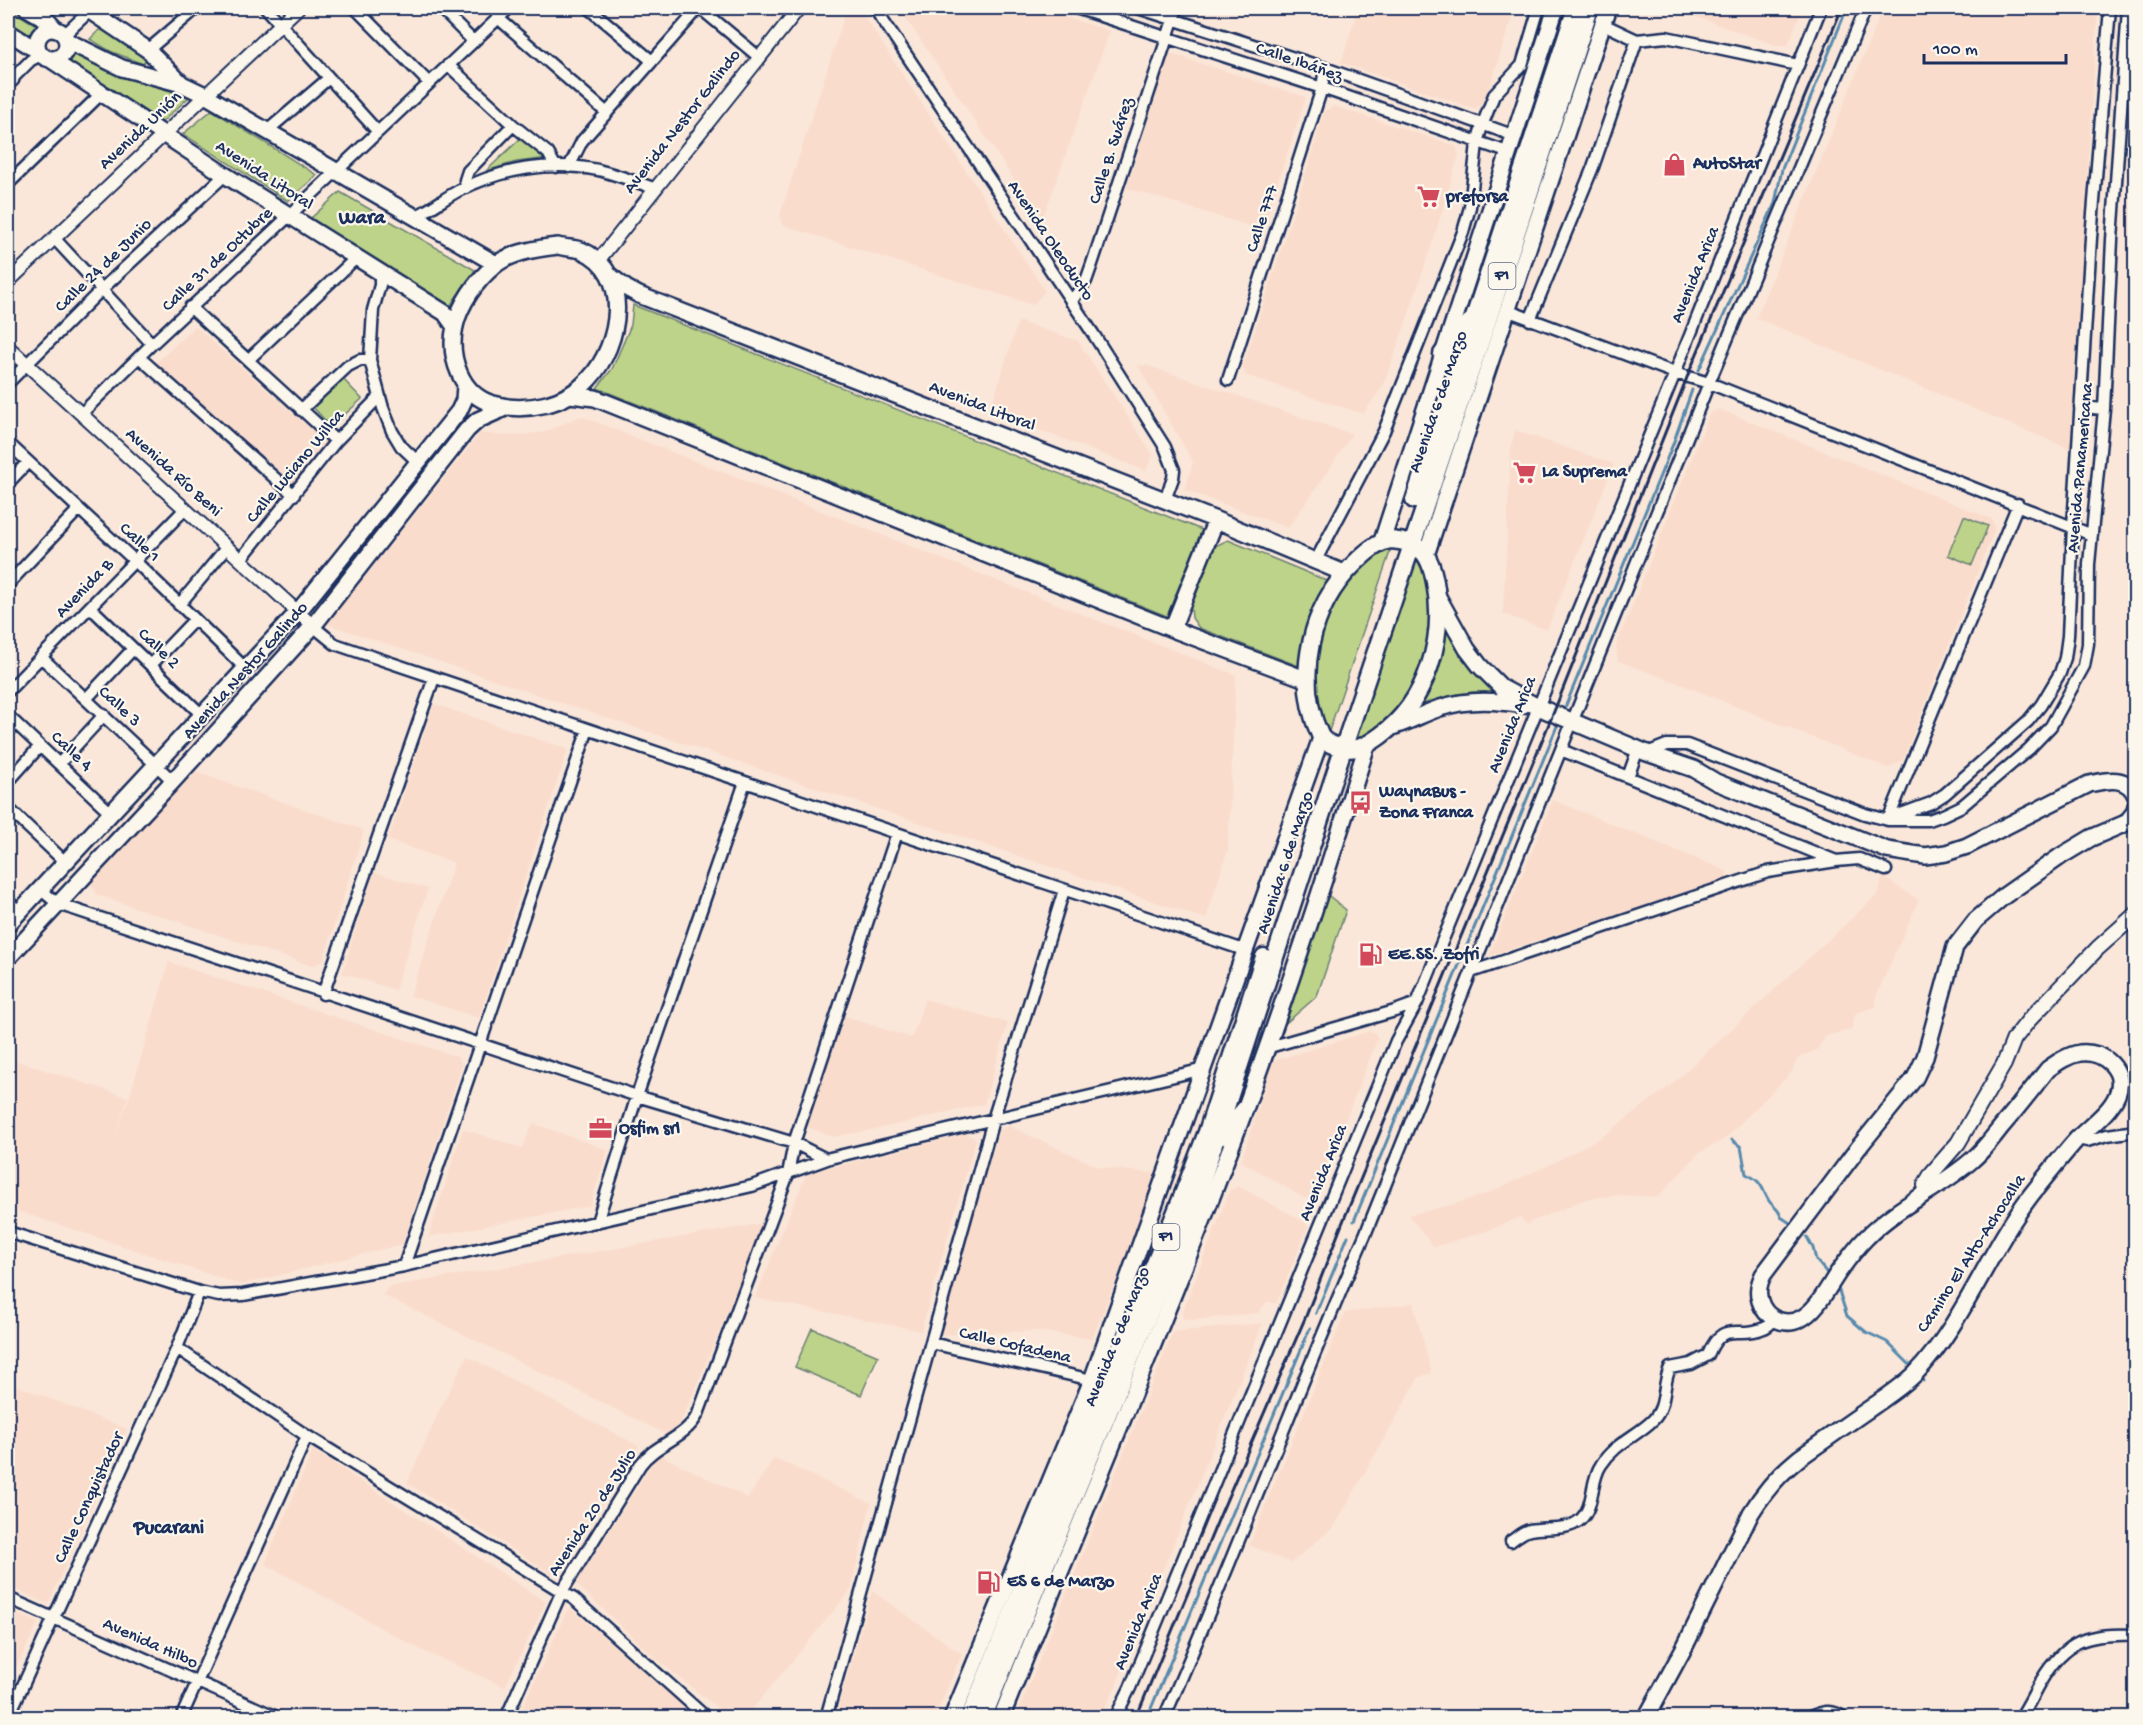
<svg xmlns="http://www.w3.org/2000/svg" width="2143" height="1725" viewBox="0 0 2143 1725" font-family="'Gochi Hand',sans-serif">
<rect width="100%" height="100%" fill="#fae7d9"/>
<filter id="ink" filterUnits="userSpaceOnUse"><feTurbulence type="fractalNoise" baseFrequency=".0167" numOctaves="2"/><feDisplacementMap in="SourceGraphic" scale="12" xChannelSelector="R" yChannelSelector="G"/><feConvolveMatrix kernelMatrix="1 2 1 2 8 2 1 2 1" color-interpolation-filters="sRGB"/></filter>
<g filter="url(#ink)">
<path fill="#fadccc" d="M847,8H859L1045,291L1033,305L782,225L780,215Z
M899,8H1036L1110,31L1042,221Z
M1358,8H1515L1485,102L1475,109L1341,63Z
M1671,8H1803L1788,45H1775Z
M1883,8H2098L2070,449L1756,318Z
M1169,53L1306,97L1262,230L1127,188Z
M1334,106L1456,146L1459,154L1434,238L1403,331L1383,386L1363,414L1245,375L1243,366L1299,195L1324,112Z
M1018,321L1078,341L1153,455L1146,471L990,411Z
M195,326L328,444L293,488L155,364Z
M1146,365L1352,434L1323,479L1288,528L1185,490L1193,462L1138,366Z
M1719,409L1992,519L1995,529L1903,760L1888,768L1680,684L1618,661L1616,646L1710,413Z
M581,416L1236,675L1228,849L1206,919L327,624L480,433L508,436L545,432Z
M1515,430L1614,464L1547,630L1503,614L1511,446Z
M8,451L20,463L8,476Z
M434,704L568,749L479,1018L410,996L454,863L388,840Z
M196,772L364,830L323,961L312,966L97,895L91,883L119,851Z
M1553,800L1727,871V879L1489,956Z
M374,872L428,889L395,990L342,973Z
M1883,877L1919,900L1876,996V1007L1856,1013L1851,1030L1826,1036L1817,1050L1798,1058L1791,1073L1725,1139L1699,1153L1658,1197L1619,1195L1586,1199L1526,1224L1520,1217L1490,1230L1434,1247L1408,1215L1455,1204L1486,1194L1547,1166L1602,1137L1672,1084L1878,894Z
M169,962L458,1057L462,1065L403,1244L241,1285L8,1208V1058L128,1097L113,1143L130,1095Z
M925,999L1008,1023L984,1104L882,1128L833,1137L805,1126L844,1016L912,1038Z
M1370,1031L1374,1032L1378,1038L1316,1194L1305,1199L1241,1161L1273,1061Z
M533,1123L608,1150L590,1206L428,1237L463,1129L522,1148Z
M1009,1126L1099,1167L1159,1174L1092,1339L1036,1331L941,1335L966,1235L1000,1129Z
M967,1134L976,1139L921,1331L755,1298L805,1177L812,1172Z
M1238,1186L1305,1222L1308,1227L1276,1304L1268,1301L1258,1313L1193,1320L1183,1319L1182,1313L1230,1190Z
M765,1223L683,1418L670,1436L383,1295L388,1287Z
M1413,1303L1432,1373L1419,1377L1334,1527L1291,1563L1249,1545L1345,1313Z
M1263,1323L1115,1688L1100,1717H1016L1173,1332Z
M467,1356L639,1446L557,1577L407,1483L440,1409Z
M8,1382L127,1429L48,1604L8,1586Z
M313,1450L546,1602L505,1687L421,1650L265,1564Z
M658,1454L748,1498L774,1458L871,1503L851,1590L746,1717H729L656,1659L576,1584Z
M872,1591L962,1654L935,1717H835Z
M570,1608L655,1681L696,1717H518L566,1612Z
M8,1609L38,1623L8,1684Z"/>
<path fill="#bdd389" stroke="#6c8174" stroke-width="1.5" d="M8,8L36,25L29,36L8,23Z
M101,28L147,59L143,64L110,51L90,39Z
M75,52L103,69L189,97L162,122L69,62Z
M212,110L317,175L288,201L183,134Z
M521,138L549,158L516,162L486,171Z
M340,192L475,270L450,306L310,219Z
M633,305L1202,530L1167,616L597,388L612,369L631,325Z
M344,380L362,399L331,427L313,407Z
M1964,516L1988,526L1972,565L1948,555Z
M1228,540L1330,582L1305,634L1299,666L1199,628L1192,618L1191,607L1215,546Z
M1392,546L1328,734L1318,710L1314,687L1318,640L1343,584L1373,555Z
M1414,554C1426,566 1428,580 1430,596C1432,610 1433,625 1431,638C1425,682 1395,726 1353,743Z
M1446,622L1500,693L1473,692L1455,695L1414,711C1432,680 1444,658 1446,622Z
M1328,895L1346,910L1317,996L1286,1023Z
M812,1328L878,1356L861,1395L795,1367Z"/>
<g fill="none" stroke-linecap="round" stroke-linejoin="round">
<path stroke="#588aad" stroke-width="3" d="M1699,370L1775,203L1782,169L1847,8
M1564,710L1673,444L1692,390
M1732,1140L1741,1147L1746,1174C1762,1181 1761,1187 1769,1201C1773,1207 1779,1208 1781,1217L1790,1223
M1354,1221L1557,726
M1807,1237L1813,1248L1816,1260L1827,1273
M1838,1288L1847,1316L1866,1332L1887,1342L1911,1366
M1316,1313L1348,1236
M1922,1379L1923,1381
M1147,1718L1310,1328"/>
<defs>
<path id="minor" d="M266,8L378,132
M355,8L429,83
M440,8L473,41
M589,8L652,61
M700,8L760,58
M875,8L1094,335L1165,447L1174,470L1173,478L1165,500
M1076,8L1322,88L1510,153
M1138,8L1325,68L1515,136
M498,18L607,113
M1603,24L1637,40L1666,37L1798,65
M64,35L93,8
M148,50L197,8
M448,65L513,125L548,153L556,167
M8,83L31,60L41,55
M267,131L329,78
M569,167L582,141L699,8
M8,184L102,93
M466,188L465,180L468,171L513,125
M414,217C430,210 443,199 458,191C501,169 551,160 598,170C618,175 637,182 656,189
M54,238L152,344
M380,272V285L373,310L370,360L383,408L392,431L401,446L418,462
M1071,302L1086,281L1092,264L1177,8
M190,307L336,441
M1509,311L1675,373L1709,383L2092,535
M1530,320L1593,167L1637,40
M139,357L294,495
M248,360L356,258
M1228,380L1322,88L1325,68
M8,383L102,289L225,175
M2080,407L2104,409
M301,410L348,366L360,360H370
M81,414L152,344L289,216L509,8
M8,443L135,561L246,669
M8,483L28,462
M241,559L336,441L379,397
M1315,562L1384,431L1463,232L1470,207L1477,143L1482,126L1494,95L1522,65L1539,8
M8,584L79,509
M179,605L227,547
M90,607L203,716
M313,626L335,644L1247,951
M41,657L173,781
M151,665L194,620
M8,691L185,509
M86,699L133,649
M8,716L111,813
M1561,750L1836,861L1859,859L1886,870
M1647,753L1667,745H1687L1865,814L1888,820H1929L1943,815L1962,806L2029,749L2051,726L2084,666L2088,644L2089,564L2104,409L2112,240L2128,8
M59,764L104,715
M1628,777L1638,749
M8,782L40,746
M8,808L65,862
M1893,817L1931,803L1945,794L2028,721L2041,705L2060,673L2065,658L2068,636L2073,526L2091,238L2110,8
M1888,820L2018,504
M40,889L58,904L637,1096L794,1143L826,1159
M8,901L19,912
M1471,972L1768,872L1836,861
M323,994L434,678
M1266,1048L1395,1011L1417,1003
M2078,1139L2087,1141L2107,1135L2136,1131
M597,1222L637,1096L745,782
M8,1232L199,1292L219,1296L243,1295L404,1266L752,1186L830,1158L1204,1069
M404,1266L588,729
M931,1343L1092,1380
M177,1348L307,1436L574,1599L707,1718
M1511,1541C1517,1537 1523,1531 1530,1530C1545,1527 1568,1531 1580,1520C1595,1507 1590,1481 1601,1465C1615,1443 1637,1436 1653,1420C1667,1406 1662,1385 1670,1368L1691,1364L1708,1355C1723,1318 1737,1340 1764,1328C1768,1327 1772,1322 1775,1319
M8,1598L279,1718
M8,1718L177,1348L199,1292
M181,1718L307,1436
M506,1718L561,1593L640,1465C656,1443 685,1439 698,1414L788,1174L794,1143L897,833
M826,1718L993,1120L1064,890
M1115,1718L1130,1688L1396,1041L1417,1003L1675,373L1821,8
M1164,1718C1235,1558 1295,1394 1365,1235L1709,383L1866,8
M1808,1718C1821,1712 1832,1708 1844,1718
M2020,1718C2028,1706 2034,1693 2041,1681C2066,1639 2088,1633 2136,1635"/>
<path id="tertiary" d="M598,261L799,8
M8,282L298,8
M8,347L313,626"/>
<path id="secondary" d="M1927,1192L1925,1185L1932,1173L1958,1143L2004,1064L2014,1039L2029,1020L2098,948L2136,914"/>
<path id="primary" d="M27,8L46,19L56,30
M90,11L148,50L182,84
M37 44a15 15 0 1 1 30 0a15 15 0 1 1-30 0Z
M8,32L38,51
M67,41L122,68L182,84L205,95L496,264
M50,59L225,175L445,313L455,327
M8,76L11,79
M558,246C565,248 574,248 581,250C633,272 621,345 589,379C566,405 525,413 493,404C461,395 448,357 455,326C460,304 476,281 494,266C509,253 539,248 558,246Z
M609,275L626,288L639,295L1216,520L1344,573
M570,395L595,398L1172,629L1308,680
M1382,541L1556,8
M1426,555L1608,8
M1438,597L1467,649L1480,666L1502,688L1538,707L1647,753L1694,769L1716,782L1887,850L1925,856L1946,853L1967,846L2089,784C2107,780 2127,775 2136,796
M1172,629L1216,520
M1392,727C1409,722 1424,713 1440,708C1466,699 1496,700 1523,705
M8,924L298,612L459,411L464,400L465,385
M8,958L173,781L313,626L467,430L478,420L505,408
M952,1718L1092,1380L1321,738
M1001,1718C1075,1533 1153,1351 1224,1165C1277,1027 1323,886 1367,745
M1646,1718L1685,1646L1751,1513C1764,1492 1778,1475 1798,1459C1822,1442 1847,1424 1872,1407C1886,1397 1903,1386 1915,1374C1963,1324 1989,1250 2031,1195C2046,1176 2061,1157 2077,1139C2090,1126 2110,1112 2117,1095C2127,1071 2104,1050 2080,1053C2068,1055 2058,1062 2048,1069C2033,1088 2018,1107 2002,1126C1993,1137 1984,1150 1972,1160C1939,1189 1897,1206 1866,1238C1857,1247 1848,1259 1840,1270C1829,1285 1818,1310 1800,1319C1784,1327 1765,1318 1760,1301C1757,1291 1759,1284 1763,1275L1859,1147L1915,1078L1925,1057L1955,947L1976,920L2004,896L2061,856L2091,838L2126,823L2134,813L2136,806"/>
<path id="trunk" d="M1442,354L1470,322
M1414,500L1576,8
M1391,540C1402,541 1413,543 1421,550C1430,558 1433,571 1435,582C1446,638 1427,702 1380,736C1366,746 1356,752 1339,747C1332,745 1323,742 1320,735C1294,678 1310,607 1354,564C1365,553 1377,542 1391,540Z
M1222,1136L1244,1110
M969,1718L1182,1197L1207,1132L1264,957
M983,1718L1195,1202L1341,755L1487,323L1590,8"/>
</defs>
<use href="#minor" stroke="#1b2f5e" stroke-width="15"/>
<use href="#tertiary" stroke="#1b2f5e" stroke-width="16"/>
<use href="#secondary" stroke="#1b2f5e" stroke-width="18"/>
<use href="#primary" stroke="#1b2f5e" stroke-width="20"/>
<use href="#trunk" stroke="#1b2f5e" stroke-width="21"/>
<use href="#minor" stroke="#fbf7ec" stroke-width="10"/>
<use href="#tertiary" stroke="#fbf7ec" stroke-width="12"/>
<use href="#secondary" stroke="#fbf7ec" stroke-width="14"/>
<use href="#primary" stroke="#fbf7ec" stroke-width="15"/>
<use href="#trunk" stroke="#fbf7ec" stroke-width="16"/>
<path stroke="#1b2f5e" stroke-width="3" d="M1136,1718L1221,1513L1306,1316L1342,1224L1553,714L1688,375L1842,8"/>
</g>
</g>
<defs>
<symbol id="shop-bare" viewBox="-9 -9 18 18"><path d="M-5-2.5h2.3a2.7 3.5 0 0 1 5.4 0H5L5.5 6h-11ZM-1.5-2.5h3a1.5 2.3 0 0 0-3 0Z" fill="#d1495b" stroke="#fbf7ec" stroke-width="2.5" paint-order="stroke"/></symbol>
<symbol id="supermarket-bare" viewBox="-9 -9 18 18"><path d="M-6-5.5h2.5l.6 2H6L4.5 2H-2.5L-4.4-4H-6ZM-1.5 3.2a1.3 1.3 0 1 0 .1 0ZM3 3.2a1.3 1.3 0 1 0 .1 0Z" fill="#d1495b" stroke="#fbf7ec" stroke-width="2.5" paint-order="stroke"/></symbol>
<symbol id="bus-bare" viewBox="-9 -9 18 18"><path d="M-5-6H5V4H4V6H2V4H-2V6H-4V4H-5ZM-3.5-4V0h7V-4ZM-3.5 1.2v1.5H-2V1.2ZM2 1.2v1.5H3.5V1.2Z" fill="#d1495b" stroke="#fbf7ec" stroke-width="2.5" paint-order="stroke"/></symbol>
<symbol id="fuel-bare" viewBox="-9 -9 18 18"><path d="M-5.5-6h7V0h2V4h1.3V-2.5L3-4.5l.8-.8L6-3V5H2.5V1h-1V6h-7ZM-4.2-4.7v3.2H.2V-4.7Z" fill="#d1495b" stroke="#fbf7ec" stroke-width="2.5" paint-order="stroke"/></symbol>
<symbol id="office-bare" viewBox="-9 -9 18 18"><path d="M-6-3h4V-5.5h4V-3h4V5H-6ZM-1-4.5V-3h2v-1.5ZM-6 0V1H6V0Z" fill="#d1495b" stroke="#fbf7ec" stroke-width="2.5" paint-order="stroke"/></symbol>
</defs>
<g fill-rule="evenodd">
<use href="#shop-bare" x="1658" y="148" width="33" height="33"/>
<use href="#supermarket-bare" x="1412" y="180" width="33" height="33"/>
<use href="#supermarket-bare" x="1508" y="456" width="33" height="33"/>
<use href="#bus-bare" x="1344" y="786" width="33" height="33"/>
<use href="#fuel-bare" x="1354" y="938" width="33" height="33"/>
<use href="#office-bare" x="584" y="1112" width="33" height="33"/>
<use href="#fuel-bare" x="972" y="1566" width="33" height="33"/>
</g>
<g text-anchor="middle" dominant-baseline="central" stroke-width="4.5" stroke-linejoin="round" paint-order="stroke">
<g fill="#fbf7ec" stroke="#5e6b89" stroke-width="1.5">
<rect x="1488.5" y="263" width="27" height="26" rx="4.5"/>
<rect x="1152.5" y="1224" width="27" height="26" rx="4.5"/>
</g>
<g font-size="16" font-weight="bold" fill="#1b2f5e">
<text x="1502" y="276">F1</text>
<text x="1166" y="1237">F1</text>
</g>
<g font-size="18" fill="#1b2f5e" stroke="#fbf7ec">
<text transform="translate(1299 63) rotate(19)">Calle Ibáñez</text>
<text transform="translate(683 122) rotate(-52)">Avenida Nestor Galindo</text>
<text transform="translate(141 131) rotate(-43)">Avenida Unión</text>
<text transform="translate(1112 151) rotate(-72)">Calle B. Suárez</text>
<text transform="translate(264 176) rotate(33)">Avenida Litoral</text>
<text transform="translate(1263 219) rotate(-72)">Calle 777</text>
<text transform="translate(1050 241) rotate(56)">Avenida Oleoducto</text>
<text transform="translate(218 260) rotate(-43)">Calle 31 de Octubre</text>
<text transform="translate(104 266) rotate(-44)">Calle 24 de Junio</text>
<text transform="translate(1696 275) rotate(-68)">Avenida Arica</text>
<text transform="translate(1439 402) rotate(-71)">Avenida 6 de Marzo</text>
<text transform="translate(982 407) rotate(21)">Avenida Litoral</text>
<text transform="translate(296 467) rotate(-50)">Calle Luciano Willca</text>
<text transform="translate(2081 468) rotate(-85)">Avenida Panamericana</text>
<text transform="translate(173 473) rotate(42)">Avenida Río Beni</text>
<text transform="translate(139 543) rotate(44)">Calle 1</text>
<text transform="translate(85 589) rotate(-46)">Avenida B</text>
<text transform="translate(158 649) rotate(44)">Calle 2</text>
<text transform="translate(246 671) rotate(-48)">Avenida Nestor Galindo</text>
<text transform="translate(119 707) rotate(43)">Calle 3</text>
<text transform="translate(1513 725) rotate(-68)">Avenida Arica</text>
<text transform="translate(71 752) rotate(43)">Calle 4</text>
<text transform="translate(1286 863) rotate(-72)">Avenida 6 de Marzo</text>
<text transform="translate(1324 1173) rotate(-68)">Avenida Arica</text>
<text transform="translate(1972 1254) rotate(-57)">Camino El Alto-Achocalla</text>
<text transform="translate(1118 1337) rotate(-68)">Avenida 6 de Marzo</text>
<text transform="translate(1015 1346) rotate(13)">Calle Cofadena</text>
<text transform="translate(90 1498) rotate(-65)">Calle Conquistador</text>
<text transform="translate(593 1513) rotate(-57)">Avenida 20 de Julio</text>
<text transform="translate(1139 1622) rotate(-68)">Avenida Arica</text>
<text transform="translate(150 1644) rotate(24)">Avenida Hilbo</text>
</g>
<g font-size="18" font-weight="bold" fill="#1b2f5e" stroke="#fbf7ec" text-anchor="start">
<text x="1693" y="164">AutoStar</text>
<text x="1446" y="197">preforsa</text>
<text x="1542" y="472">La Suprema</text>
<text x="1379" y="792">WaynaBus -<tspan x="1379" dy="21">Zona Franca</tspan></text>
<text x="1388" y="955">EE.SS. Zofri</text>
<text x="619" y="1129">Osfim srl</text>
<text x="1007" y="1582">ES 6 de Marzo</text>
</g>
<g font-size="20" font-weight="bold" fill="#1b2f5e" stroke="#fbf7ec">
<text x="362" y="219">Wara</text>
<text x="169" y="1529">Pucarani</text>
</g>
</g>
<rect width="2143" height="1725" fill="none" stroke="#fbf7ec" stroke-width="30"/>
<rect x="15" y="15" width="2113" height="1695" fill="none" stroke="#1b2f5e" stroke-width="2" filter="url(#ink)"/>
<path d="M1924 54v9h142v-9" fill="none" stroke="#1b2f5e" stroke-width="3"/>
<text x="1933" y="54" font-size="18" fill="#1b2f5e" stroke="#fbf7ec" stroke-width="4.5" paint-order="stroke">100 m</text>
</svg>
